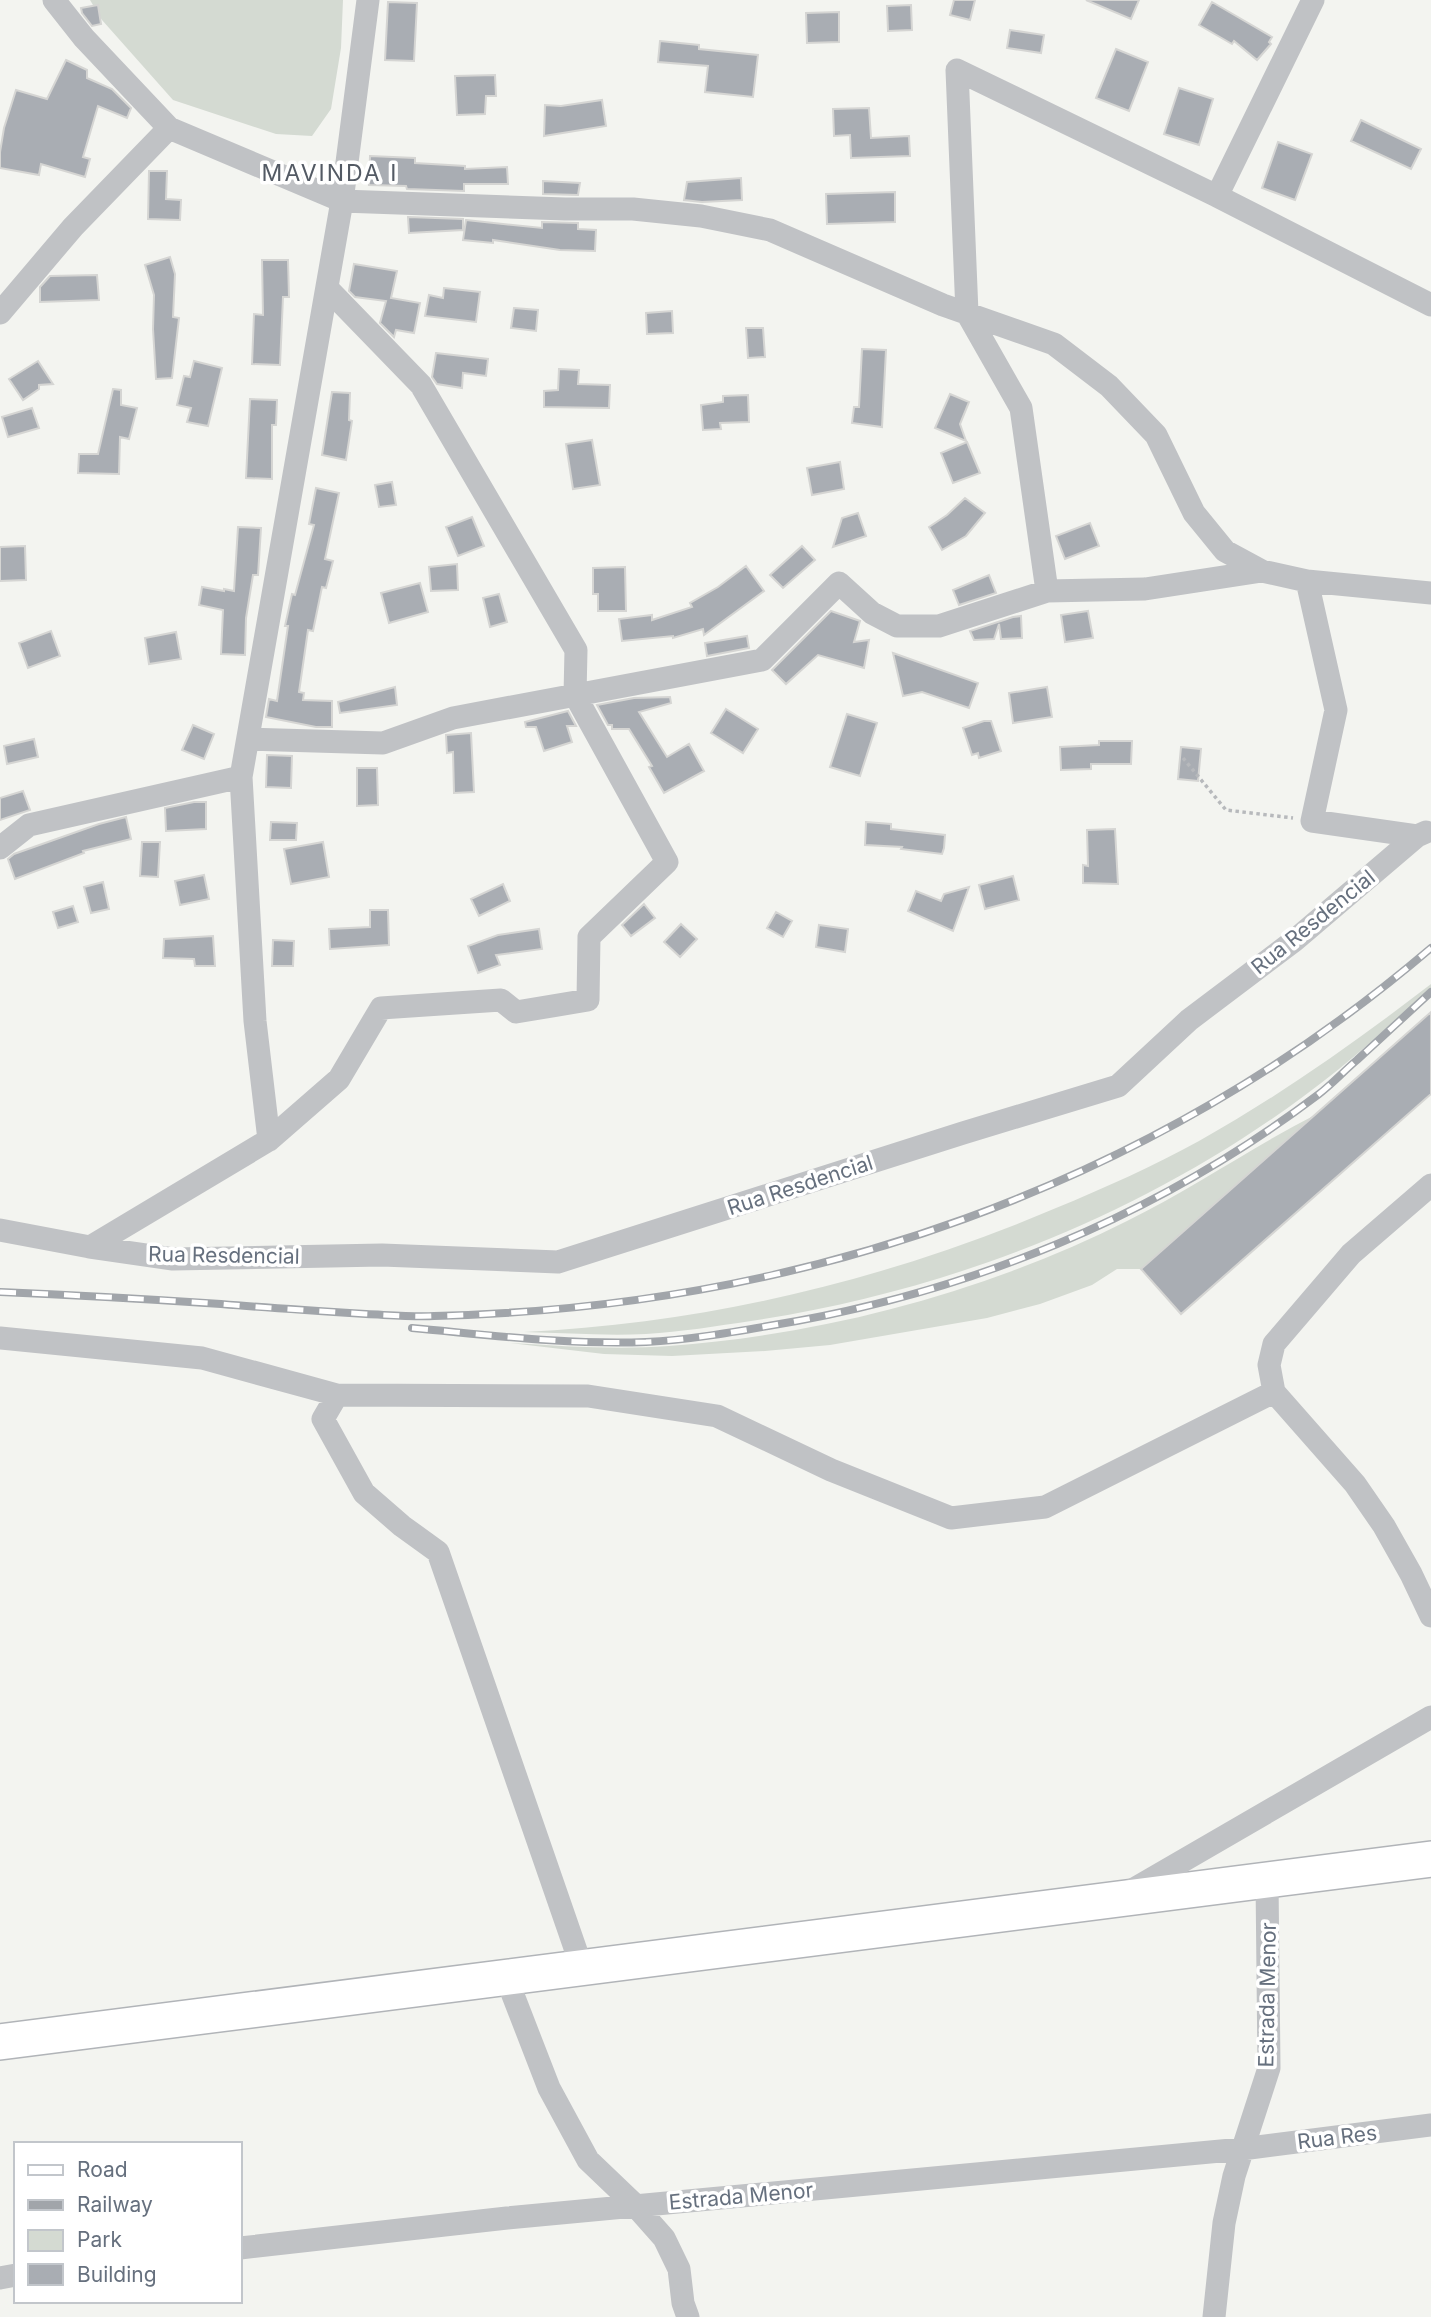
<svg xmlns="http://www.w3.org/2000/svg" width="1431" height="2317" viewBox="0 0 1431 2317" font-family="Inter,sans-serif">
<rect width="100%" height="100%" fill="#f3f4f0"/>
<path fill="#d4dad2" d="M90,0H343L341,48L331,109L312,136L276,134L173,100L102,20Z
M1431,984V989C1400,1015 1371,1043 1339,1069C1171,1204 964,1289 751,1321C717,1326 681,1332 646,1334C606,1336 565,1333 524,1332C708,1323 887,1280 1056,1208C1105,1188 1153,1166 1199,1141C1281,1095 1357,1041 1431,984Z
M1317,1114L1141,1269H1117L1092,1285L1040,1304L987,1318L830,1345L765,1351L672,1356L604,1354L510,1343C563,1346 616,1350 669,1346C827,1334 986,1292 1127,1221C1192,1189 1252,1147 1317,1114Z"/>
<path fill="#a9adb3" stroke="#d5d5d3" stroke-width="2" d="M954,0H975L970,20L950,15Z
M1086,0H1139L1131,19Z
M388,2L417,3L414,61L385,60Z
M1212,2L1272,37L1269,42L1271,44L1257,60L1234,41L1232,44L1199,25Z
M98,5L101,24L92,26L82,13L81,8Z
M911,5L912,30L888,31L887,6Z
M839,12V42L807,43L806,13Z
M1010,30L1044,35L1041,53L1007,48Z
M660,41L699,45V49L758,55L753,97L705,92L708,66L658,62Z
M1116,49L1148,62L1129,111L1096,98Z
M66,60L87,70V78L112,89L131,108L127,118L98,106L83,157L90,159L85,177L41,164L39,175L0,168V152L4,128L16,90L47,99Z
M495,75L496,96H486L485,114L457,115L455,76Z
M1179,88L1213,99L1199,145L1164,134Z
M602,100L606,126L544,136L545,105L561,106Z
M869,108L871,138L909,136L910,156L851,158L850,135L834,136L833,109Z
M1361,120L1421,149L1411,169L1351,141Z
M1278,142L1312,154L1295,200L1262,188Z
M370,156L415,158V163L465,166V169L507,167L508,184H464V191L407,189L406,186L369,185Z
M149,171H167L166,199L181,200L180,220L148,219Z
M741,178L742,200L702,202L684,200L687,182Z
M543,181L580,183L578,195L543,194Z
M895,192V222L827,224L826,194Z
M408,217L463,219V230L409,233Z
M466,220L542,228V222L578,223V229L596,230L595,251L560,250L493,240V243L463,240Z
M170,257L175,274L173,317L179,318L172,378L156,379L153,329L154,295L145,265Z
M262,260H288L289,297H283L280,365L252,364L254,314L263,315Z
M354,264L397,271L391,298L420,303L414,333L396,330L394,337L380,323L386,301L355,297L349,291Z
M97,275L99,300L40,302V287L50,276Z
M444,288L480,292L476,322L425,316L429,295L443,298Z
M514,308L538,310L536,331L511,328Z
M672,311L673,333L647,334L646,313Z
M746,328H763L765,357L748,358Z
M862,349L886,350L882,427L852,423L854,407H859Z
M436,353L488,359L486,376L463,373L462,388L437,384L432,377Z
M38,361L53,384L39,385V389L23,400L9,379Z
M194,361L222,368L208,426L187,422L191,408L177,405L184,376L190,377Z
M559,369L579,370L578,384L610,385L609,408L544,407V391L558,390Z
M113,389L121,390V405L137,408L129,439L120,437L119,474L78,473L79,454H98Z
M332,392L350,393L349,420L352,421L346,460L322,455Z
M950,394L969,402L960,424L966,441L935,428Z
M748,395L749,422L720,423L721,429L703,430L701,405L723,402V396Z
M250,399L277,400L276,425H272V479L246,478Z
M32,408L39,428L8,437L2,417Z
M592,440L600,485L573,489L566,444Z
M967,442L980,473L953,483L941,453Z
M840,462L844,489L812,495L807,468Z
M392,482L396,505L379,507L375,485Z
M316,488L339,493L325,559L333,561L326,588L322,587L313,631L308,630L299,692L304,693L303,700L332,701V727H316L266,717L269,699L277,701L288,626H285L292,594L295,595L314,525L309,524Z
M965,498L985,513L966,536L942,550L929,527L947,515Z
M858,513L866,536L833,547L842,518Z
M472,517L484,546L458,556L446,527Z
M1090,523L1099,546L1065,559L1056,536Z
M238,527L261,528L258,575H253L246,618L245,655L221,654L223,610L199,605L202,587L224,591V589L234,591Z
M25,546L26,580L0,581V547Z
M802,546L815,560L783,588L770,575Z
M457,564L458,590L431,591L429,567Z
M746,566L764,591L704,635L703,629L673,638V636L622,641L619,619L652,615V620L692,607L690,603L718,587Z
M625,567L626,611H598V594H593V568Z
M989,575L996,593L959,605L953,590Z
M420,583L428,612L389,623L381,593Z
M499,594L507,622L490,627L483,598Z
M831,611L860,621L854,642L869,640L864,668L818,655L786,684L772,670Z
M1088,611L1093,638L1065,642L1061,615Z
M1021,616L1022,638L1001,639L999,624L994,639L974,640L970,631L1013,617Z
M51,631L60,656L28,668L19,643Z
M176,632L181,659L149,664L145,638Z
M747,636L749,648L707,656L705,643Z
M893,653L978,683L969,708L922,692L903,696Z
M395,687L397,705L340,713L338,702Z
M1047,687L1052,717L1013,723L1009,693Z
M670,697L671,703L639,712L667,757L689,744L704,771L664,793L649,767L652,766L629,729H612V725H608L597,705L634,698Z
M726,709L758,729L743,753L711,733Z
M568,711L576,726H567L572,742L544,751L536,727H526L525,722Z
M847,714L877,723L860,776L830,767Z
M984,721H991L1001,751L979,758L978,753L972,755L963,728Z
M193,725L214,734L204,759L182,750Z
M471,733L474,792L454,793L453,752L447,753L446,735Z
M34,739L38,757L7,764L4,746Z
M1099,741H1132L1131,764H1091V769L1061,770L1060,747L1099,745Z
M1181,747L1201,749L1198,781L1178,779Z
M267,755L292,756L291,788L266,787Z
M357,768H377L378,805L357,806Z
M23,791L30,810L0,820V798Z
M194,802H206V829L166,831L165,808Z
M126,817L131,839L83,851L84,853L15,879L8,859L14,854L99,824Z
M271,822L297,823L296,840H270Z
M866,822L891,824V829L945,835L944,848L942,854L901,849L902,847L865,845Z
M1115,829L1118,884L1083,883V865L1088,866L1087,830Z
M142,842H160L158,877L140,876Z
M323,842L329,877L291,884L284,849Z
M204,875L209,899L180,905L175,881Z
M1013,876L1019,900L985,909L979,885Z
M103,882L109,909L91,913L84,887Z
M503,884L510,901L479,916L471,899Z
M969,887L953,931L908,911L916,891L941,901L944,894Z
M644,904L655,918L631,936L622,925Z
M73,906L78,922L58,928L53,912Z
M370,910H388L389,945L330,949L329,929L370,927Z
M776,912L792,921L783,937L767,928Z
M681,924L697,939L680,957L664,942Z
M819,925L848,929L845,952L816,947Z
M539,929L542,949L496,955L500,965L478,973L468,946L498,935Z
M213,936L215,966H195L194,959L163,958L164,939Z
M273,940L294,941L293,966H272Z
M1431,1012V1094L1181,1314L1141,1269Z"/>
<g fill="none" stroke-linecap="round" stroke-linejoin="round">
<defs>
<path id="primary" d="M0,2042L1431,1859"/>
</defs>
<use href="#primary" stroke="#b1b4b8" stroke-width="38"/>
<path stroke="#b7b9bc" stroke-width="3.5" stroke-dasharray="3.5 3.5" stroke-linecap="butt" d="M1183,758L1226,810L1293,818"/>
<path stroke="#c0c2c5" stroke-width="23" d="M54,0L84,38L169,128L342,201L565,209H633L701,216L770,230L943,305L1054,344L1109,386L1156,435L1194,513L1225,551L1262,571L1307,581L1431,593
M1217,196L1431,305
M0,313L73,227L169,128
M1307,581L1336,710L1312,821L1417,836L1426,832
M1047,591L1021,408L967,313L957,70L1217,196L1313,0
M248,739L383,743L453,718L762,660L839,583L872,613L897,626H939L1047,591L1145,589L1262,571
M0,848L29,825L241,777
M269,1140L255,1021L241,777L342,201L368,0
M1431,1185L1351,1254L1274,1344L1269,1365L1274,1392L1355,1484L1384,1526L1411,1574L1431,1616
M0,1230L90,1247L269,1140L339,1079L381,1008L501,1000L516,1012L588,1000L589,937L667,862L575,695L576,650L421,385L327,288
M90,1247L173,1259L382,1255L558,1262L963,1133L1118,1086L1189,1020L1295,940L1417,836
M0,1338L202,1358L337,1395L323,1419L364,1493L402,1526L438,1552L582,1968
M337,1395L588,1396L717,1416L831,1470L951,1518L1045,1507L1274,1392
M1129,1892L1431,1717
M506,1977L549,2088L588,2160L633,2203L664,2238L679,2269L683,2303L688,2317
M240,2248L507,2218L1242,2149L1431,2125
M0,2278L16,2275
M1214,2317L1224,2223L1234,2176L1269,2068L1267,1880"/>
<use href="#primary" stroke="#fff" stroke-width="35"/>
<defs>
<path id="rail" d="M0,1292C74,1295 147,1299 221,1304C269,1308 317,1311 366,1314C389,1315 412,1317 434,1316C801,1308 1151,1187 1431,948
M412,1328C490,1335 568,1345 646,1342C687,1340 728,1333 768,1326C967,1294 1158,1216 1319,1094C1332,1084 1344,1071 1357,1060C1381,1038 1406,1015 1431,992"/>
</defs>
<use href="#rail" stroke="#a1a5aa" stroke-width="8"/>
<use href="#rail" stroke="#fff" stroke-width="5" stroke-dasharray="16" stroke-linecap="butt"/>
</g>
<g text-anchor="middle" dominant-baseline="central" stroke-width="7" stroke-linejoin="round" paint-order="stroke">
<g font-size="21" fill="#66707e" stroke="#fff">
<text transform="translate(1313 922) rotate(-39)">Rua Resdencial</text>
<text transform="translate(800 1185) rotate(-18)">Rua Resdencial</text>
<text transform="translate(224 1255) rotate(1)">Rua Resdencial</text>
<text transform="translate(1267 1995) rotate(-89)">Estrada Menor</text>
<text transform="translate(1337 2137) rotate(-7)">Rua Res</text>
<text transform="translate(741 2196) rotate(-5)">Estrada Menor</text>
</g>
<g font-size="23" letter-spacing="2" fill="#535a64" stroke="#fff">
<text x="330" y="173">MAVINDA I</text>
</g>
</g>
<rect x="14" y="2142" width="228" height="161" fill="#ffffff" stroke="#c2c6cb" stroke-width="2"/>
<rect x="28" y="2165" width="35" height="10" fill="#ffffff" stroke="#c2c6cb" stroke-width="2"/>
<text x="77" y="2177" font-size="21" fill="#66707e">Road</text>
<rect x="28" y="2200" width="35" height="10" fill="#a1a5aa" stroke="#c2c6cb" stroke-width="2"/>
<text x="77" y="2212" font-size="21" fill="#66707e">Railway</text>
<rect x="28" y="2230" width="35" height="21" fill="#d4dad2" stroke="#c2c6cb" stroke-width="2"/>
<text x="77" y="2247" font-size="21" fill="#66707e">Park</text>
<rect x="28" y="2264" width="35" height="21" fill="#a9adb3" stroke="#c2c6cb" stroke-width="2"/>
<text x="77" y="2282" font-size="21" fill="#66707e">Building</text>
</svg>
